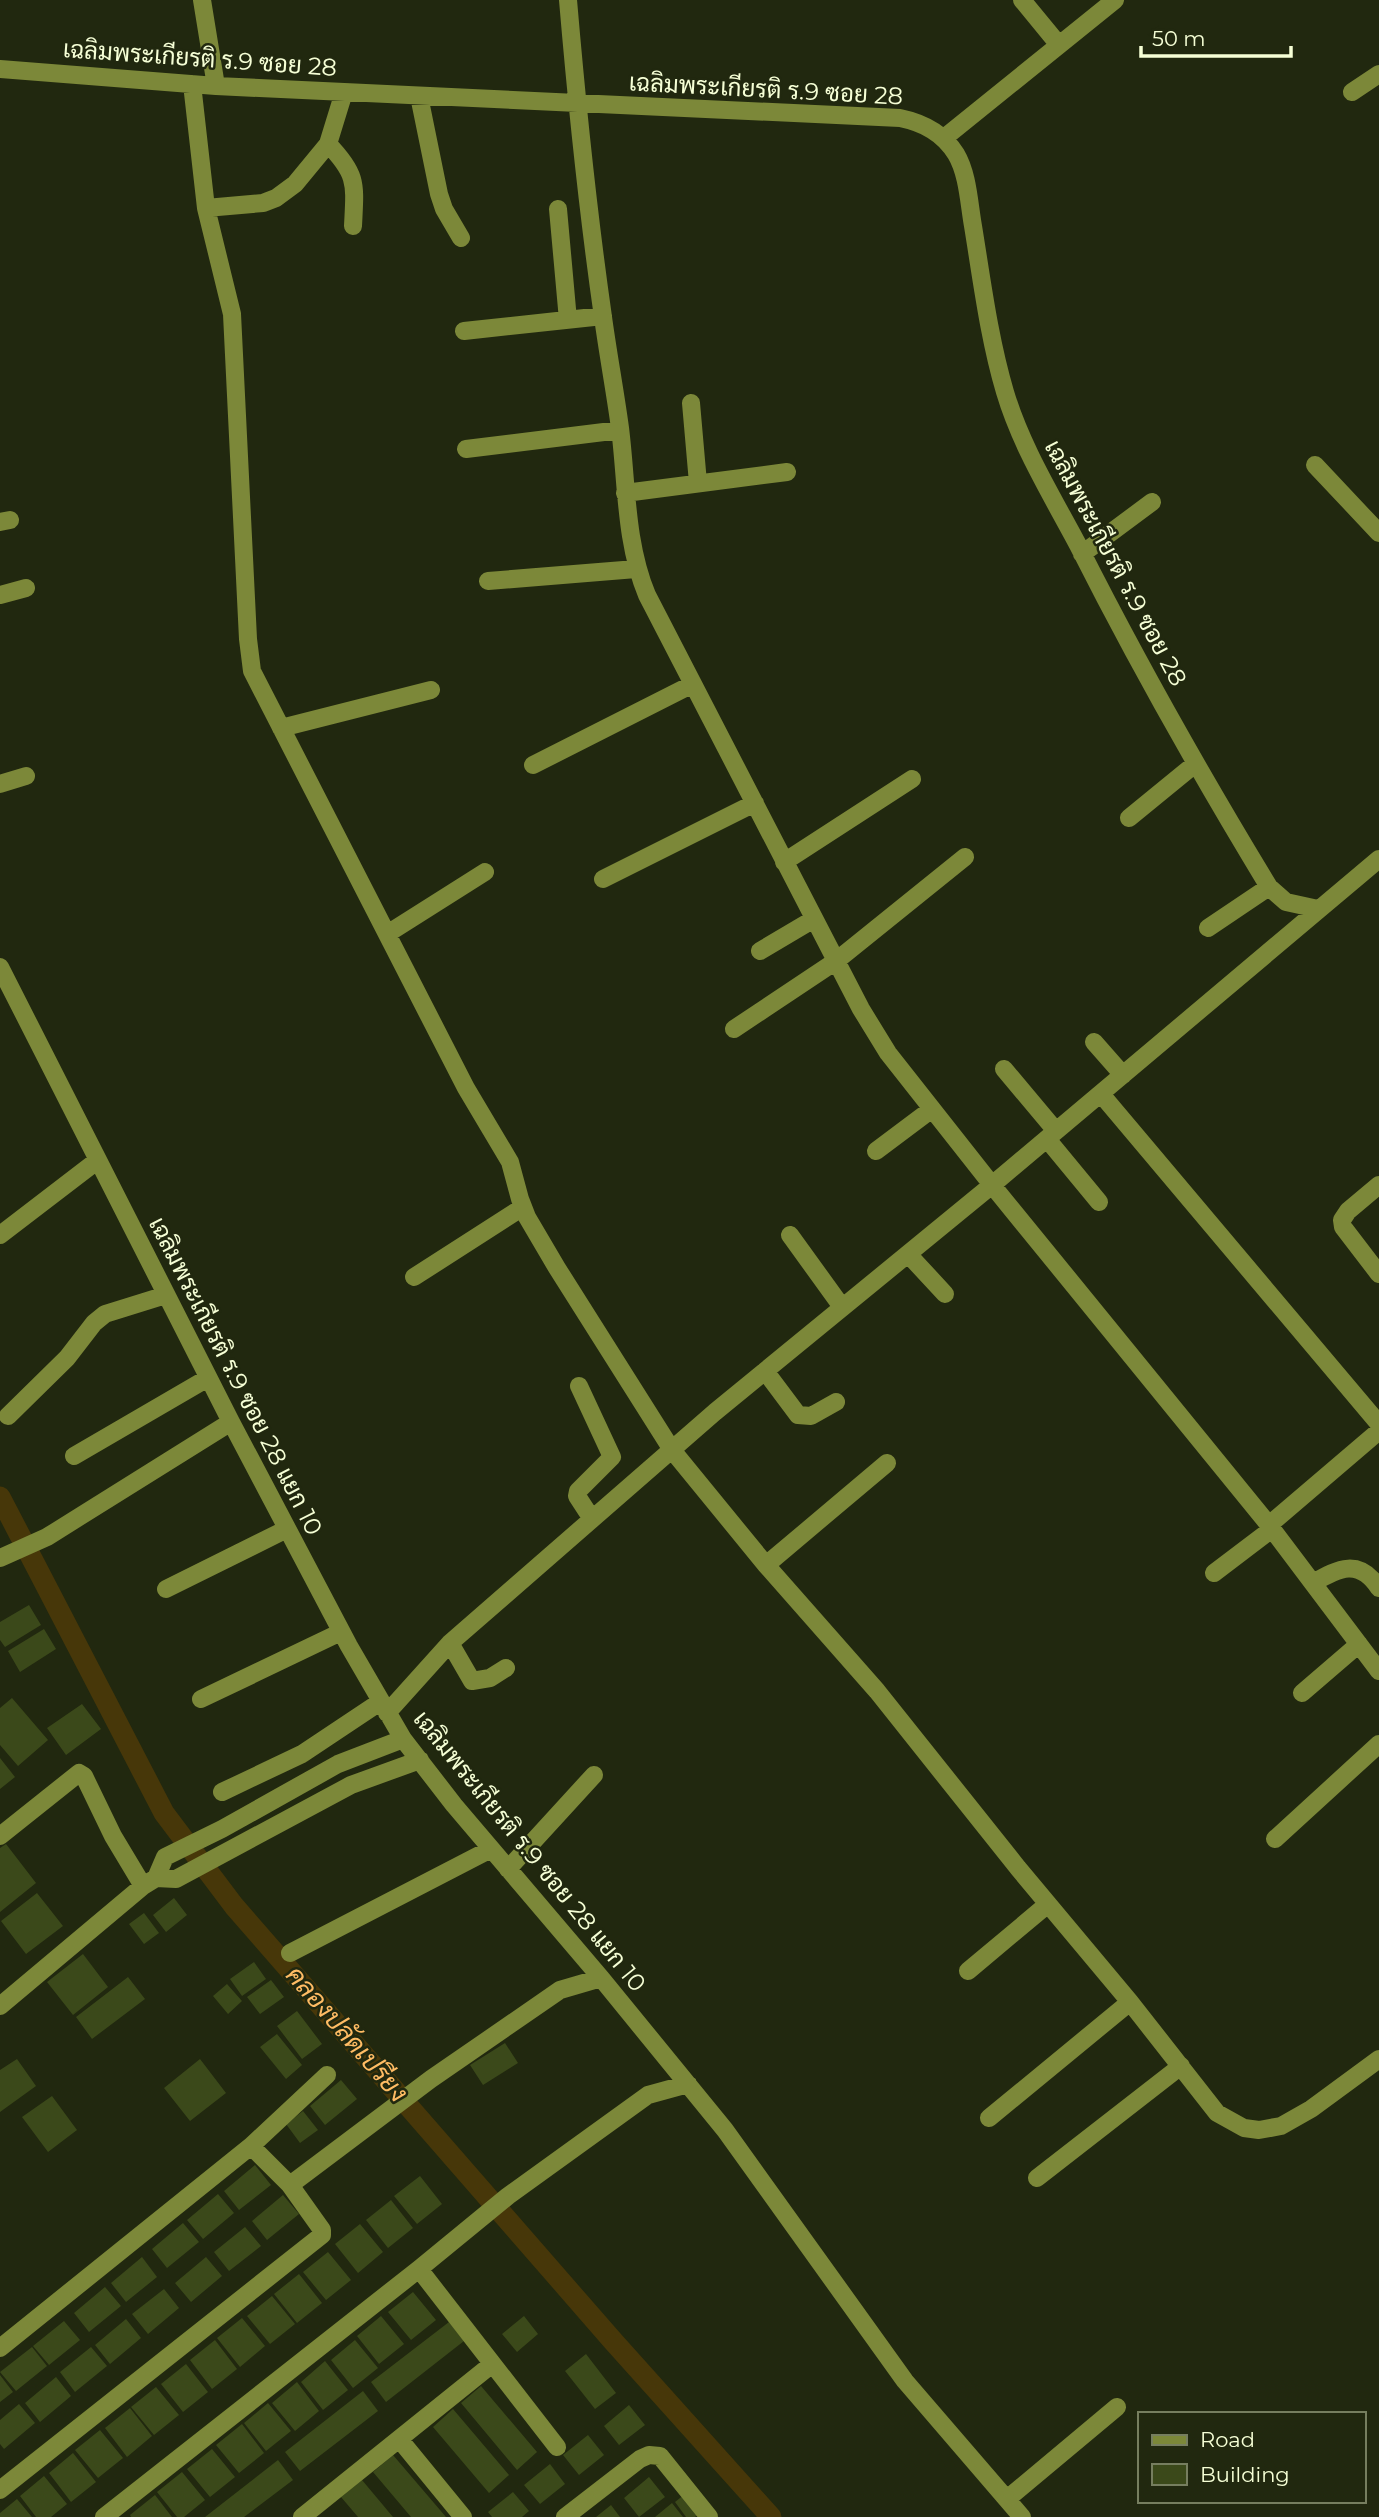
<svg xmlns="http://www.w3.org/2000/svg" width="1379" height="2517" viewBox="0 0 1379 2517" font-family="Montserrat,Sarabun,sans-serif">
<rect width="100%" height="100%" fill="#21280f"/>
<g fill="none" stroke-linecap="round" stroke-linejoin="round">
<path stroke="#473709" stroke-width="21" d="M0,1497L164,1813L234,1906L613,2341L771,2517"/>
</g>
<path fill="#3b491a" d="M29,1605L41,1625L5,1647L0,1640V1622Z
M44,1629L56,1649L20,1672L8,1651Z
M12,1698L48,1740L18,1766L0,1745V1708Z
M82,1704L101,1729L66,1755L47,1728Z
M0,1758L15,1777L0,1789Z
M6,1844L36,1883L0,1912V1848Z
M37,1893L63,1926L26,1954L1,1921Z
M174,1898L187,1915L166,1932L153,1915Z
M144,1913L159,1933L144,1944L129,1924Z
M83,1954L108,1987L73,2015L47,1982Z
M254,1962L266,1979L242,1996L230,1979Z
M128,1977L145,1999L92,2039L76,2017Z
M271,1980L284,1997L260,2014L247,1997Z
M227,1984L242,2001L228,2014L213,1996Z
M297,2011L322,2044L302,2059L277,2026Z
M277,2034L302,2065L286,2079L260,2047Z
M505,2043L518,2063L483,2085L470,2065Z
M17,2059L36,2086L0,2112V2070Z
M200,2059L226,2093L190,2121L164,2088Z
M341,2080L357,2099L325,2125L310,2106Z
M52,2096L77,2130L48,2152L22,2117Z
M303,2111L318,2130L300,2143L286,2124Z
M255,2165L271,2185L239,2210L224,2191Z
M420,2176L442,2204L417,2224L394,2196Z
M218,2194L234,2213L203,2239L187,2220Z
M283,2195L299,2214L267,2240L252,2221Z
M391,2200L413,2228L388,2248L366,2220Z
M183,2223L199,2242L167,2268L152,2249Z
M360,2224L383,2252L358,2273L335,2244Z
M245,2227L261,2246L229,2271L214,2252Z
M328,2252L351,2280L326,2300L303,2272Z
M142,2257L157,2277L126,2302L111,2283Z
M206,2257L222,2276L191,2302L175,2283Z
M299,2274L322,2303L297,2323L274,2294Z
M105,2287L121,2306L89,2332L74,2313Z
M164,2289L179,2308L148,2334L132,2314Z
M413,2292L436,2320L411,2340L388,2312Z
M272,2296L295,2324L270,2344L247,2316Z
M381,2316L404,2344L379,2364L357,2336Z
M524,2316L538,2334L517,2352L502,2334Z
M242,2318L265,2346L240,2367L217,2338Z
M126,2319L141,2338L110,2364L95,2345Z
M64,2321L80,2340L49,2365L33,2346Z
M449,2322L464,2341L386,2402L371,2382Z
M215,2340L237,2369L212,2389L190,2360Z
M355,2340L378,2368L353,2388L331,2360Z
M32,2347L47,2366L16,2391L0,2372Z
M91,2347L107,2366L75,2392L60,2372Z
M586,2354L616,2393L595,2409L565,2371Z
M325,2361L348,2390L323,2410L301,2382Z
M186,2364L208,2392L183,2412L161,2384Z
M0,2375L13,2392L0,2402Z
M56,2377L71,2396L40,2422L25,2403Z
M297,2382L319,2411L295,2431L272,2403Z
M481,2386L537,2452L517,2470L461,2403Z
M156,2387L179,2415L154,2435L131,2407Z
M363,2391L378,2411L300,2471L285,2452Z
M268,2403L291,2431L266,2451L244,2423Z
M19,2404L35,2423L4,2449L0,2444V2420Z
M629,2405L645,2425L619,2445L604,2426Z
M130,2408L152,2436L127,2457L105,2428Z
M453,2409L509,2475L489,2493L433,2427Z
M242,2424L264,2453L239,2473L216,2445Z
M100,2430L123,2458L98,2478L75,2450Z
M588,2435L604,2455L579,2475L563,2455Z
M212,2449L235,2477L210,2497L187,2469Z
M73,2453L96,2482L71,2502L49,2473Z
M393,2455L446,2517H411L373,2472Z
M278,2460L293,2480L244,2517H205Z
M550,2464L565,2484L540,2504L524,2485Z
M182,2472L205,2500L184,2517H177L157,2492Z
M44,2476L67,2504L51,2517H36L20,2496Z
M649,2477L665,2497L639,2517L624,2498Z
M362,2480L393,2517H358L341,2497Z
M513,2492L529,2511L522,2517H492L488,2512Z
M685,2494L700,2513L695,2517H686L675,2502Z
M155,2495L172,2517H131L130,2515Z
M17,2499L32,2517H0V2513Z
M672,2503L683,2517H655Z
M611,2505L620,2517H596Z"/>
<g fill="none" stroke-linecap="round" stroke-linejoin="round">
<path stroke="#7c8839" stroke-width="18" d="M202,0L216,86
M568,0C577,106 588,212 603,317C608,354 615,391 620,428C627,484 625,542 647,595L861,1009L888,1053L992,1185L1269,1525L1379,1671
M1022,0L1059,45
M0,69L216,86L900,118C924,123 943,133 956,154C968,174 969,204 973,226C982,281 989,338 1005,392C1021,446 1052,496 1078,545C1137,662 1201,775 1269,887L1286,902L1318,909
M192,84L206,208L232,314L248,639L252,671L466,1088L510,1162L520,1199L527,1217L557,1268L672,1450L766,1565L877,1691L1018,1868L1130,2002L1217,2113L1244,2128L1259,2130L1281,2126L1311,2109L1379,2059
M1352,92L1379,74
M419,96L439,194L444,209L461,238
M944,138L1115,0
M328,144C358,175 355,184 353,226
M206,208L263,203L276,198L295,184L328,144L344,92
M558,209L568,320
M464,331L603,316
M691,403L698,483
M466,449L620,430
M1315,465L1379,533
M625,493L787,472
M0,522L10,520
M1082,554L1152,502
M488,581L636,569
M0,595L26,588
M281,728L431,690
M533,765L693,684
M0,784L26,776
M1129,818L1195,764
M784,862L912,779
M603,879L755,803
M1208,928L1269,887
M387,934L485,872
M760,951L814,919
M0,967L231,1422L349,1646L403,1739L454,1805L601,1978L725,2130L905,2381L1022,2517
M734,1029L836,961L965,857
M1094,1042L1123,1075
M1004,1069L1056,1131
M1101,1094L1379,1424
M1047,1139L1099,1202
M876,1151L932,1109
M1379,1185L1348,1211L1342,1220L1343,1227L1379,1274
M0,1235L98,1160
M790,1235L842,1307
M908,1254L945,1294
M414,1277L523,1207
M765,1371L798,1415L811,1416L836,1402
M579,1386L612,1457L578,1491L577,1496L592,1519
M8,1416L67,1358L94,1323L105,1314L166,1295
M74,1456L208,1378
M1269,1525L1379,1431
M0,1558L47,1537L231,1422
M766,1565L887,1463
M1214,1573L1272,1529
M1313,1583C1339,1568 1359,1558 1379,1588
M166,1589L287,1529
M450,1643L472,1681L490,1678L506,1668
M1302,1693L1359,1644
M201,1699L341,1632
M387,1713L450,1643L715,1412L992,1185L1379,859
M222,1792L302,1754L380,1702
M0,1836L79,1773L84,1776L113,1836L143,1886
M1275,1839L1379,1744
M508,1869L594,1775
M156,1878L165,1857L222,1829L338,1764L403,1739
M290,1953L491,1849
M968,1971L1048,1904
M0,2006L143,1886L156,1878L176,1879L351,1785L420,1760
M989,2118L1130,2002
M251,2146L327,2075
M1037,2178L1181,2066
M290,2185L431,2079L560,1990L601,1978
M419,2269L557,2447
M0,2348L251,2146L290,2185L322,2230V2235L0,2490
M400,2440L463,2517
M1007,2499L1117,2407
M104,2517L419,2269L508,2196L648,2095L688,2084
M302,2517L491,2365
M565,2517L640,2459L649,2455L660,2456L709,2517"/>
</g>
<g text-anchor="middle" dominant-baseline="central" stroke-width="5" stroke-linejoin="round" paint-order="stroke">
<g font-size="24" fill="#f6ffd6" stroke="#21280f">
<text transform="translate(200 58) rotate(4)">เฉลิมพระเกียรติ ร.9 ซอย 28</text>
<text transform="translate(766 89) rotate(3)">เฉลิมพระเกียรติ ร.9 ซอย 28</text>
<text transform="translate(1116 563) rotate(62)">เฉลิมพระเกียรติ ร.9 ซอย 28</text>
<text transform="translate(236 1376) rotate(63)">เฉลิมพระเกียรติ ร.9 ซอย 28 แยก 10</text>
<text transform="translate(530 1851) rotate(51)">เฉลิมพระเกียรติ ร.9 ซอย 28 แยก 10</text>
</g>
<g font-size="26" font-style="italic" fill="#ffbc64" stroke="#21280f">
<text transform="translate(347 2034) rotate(49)">คลองปลัดเปรียง</text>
</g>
</g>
<rect x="1138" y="2412" width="228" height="91" fill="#21280f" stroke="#767e5f" stroke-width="2"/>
<rect x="1152" y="2435" width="35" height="10" fill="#7c8839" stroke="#767e5f" stroke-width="2"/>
<text x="1200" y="2447" font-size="21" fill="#f6ffd6">Road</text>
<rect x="1152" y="2464" width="35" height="21" fill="#3b491a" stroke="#767e5f" stroke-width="2"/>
<text x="1200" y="2482" font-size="21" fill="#f6ffd6">Building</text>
<path d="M1141 46v10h150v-10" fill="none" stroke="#f6ffd6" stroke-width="3.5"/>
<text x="1152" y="46" font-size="21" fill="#f6ffd6" stroke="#21280f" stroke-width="5" paint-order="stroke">50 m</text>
</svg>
